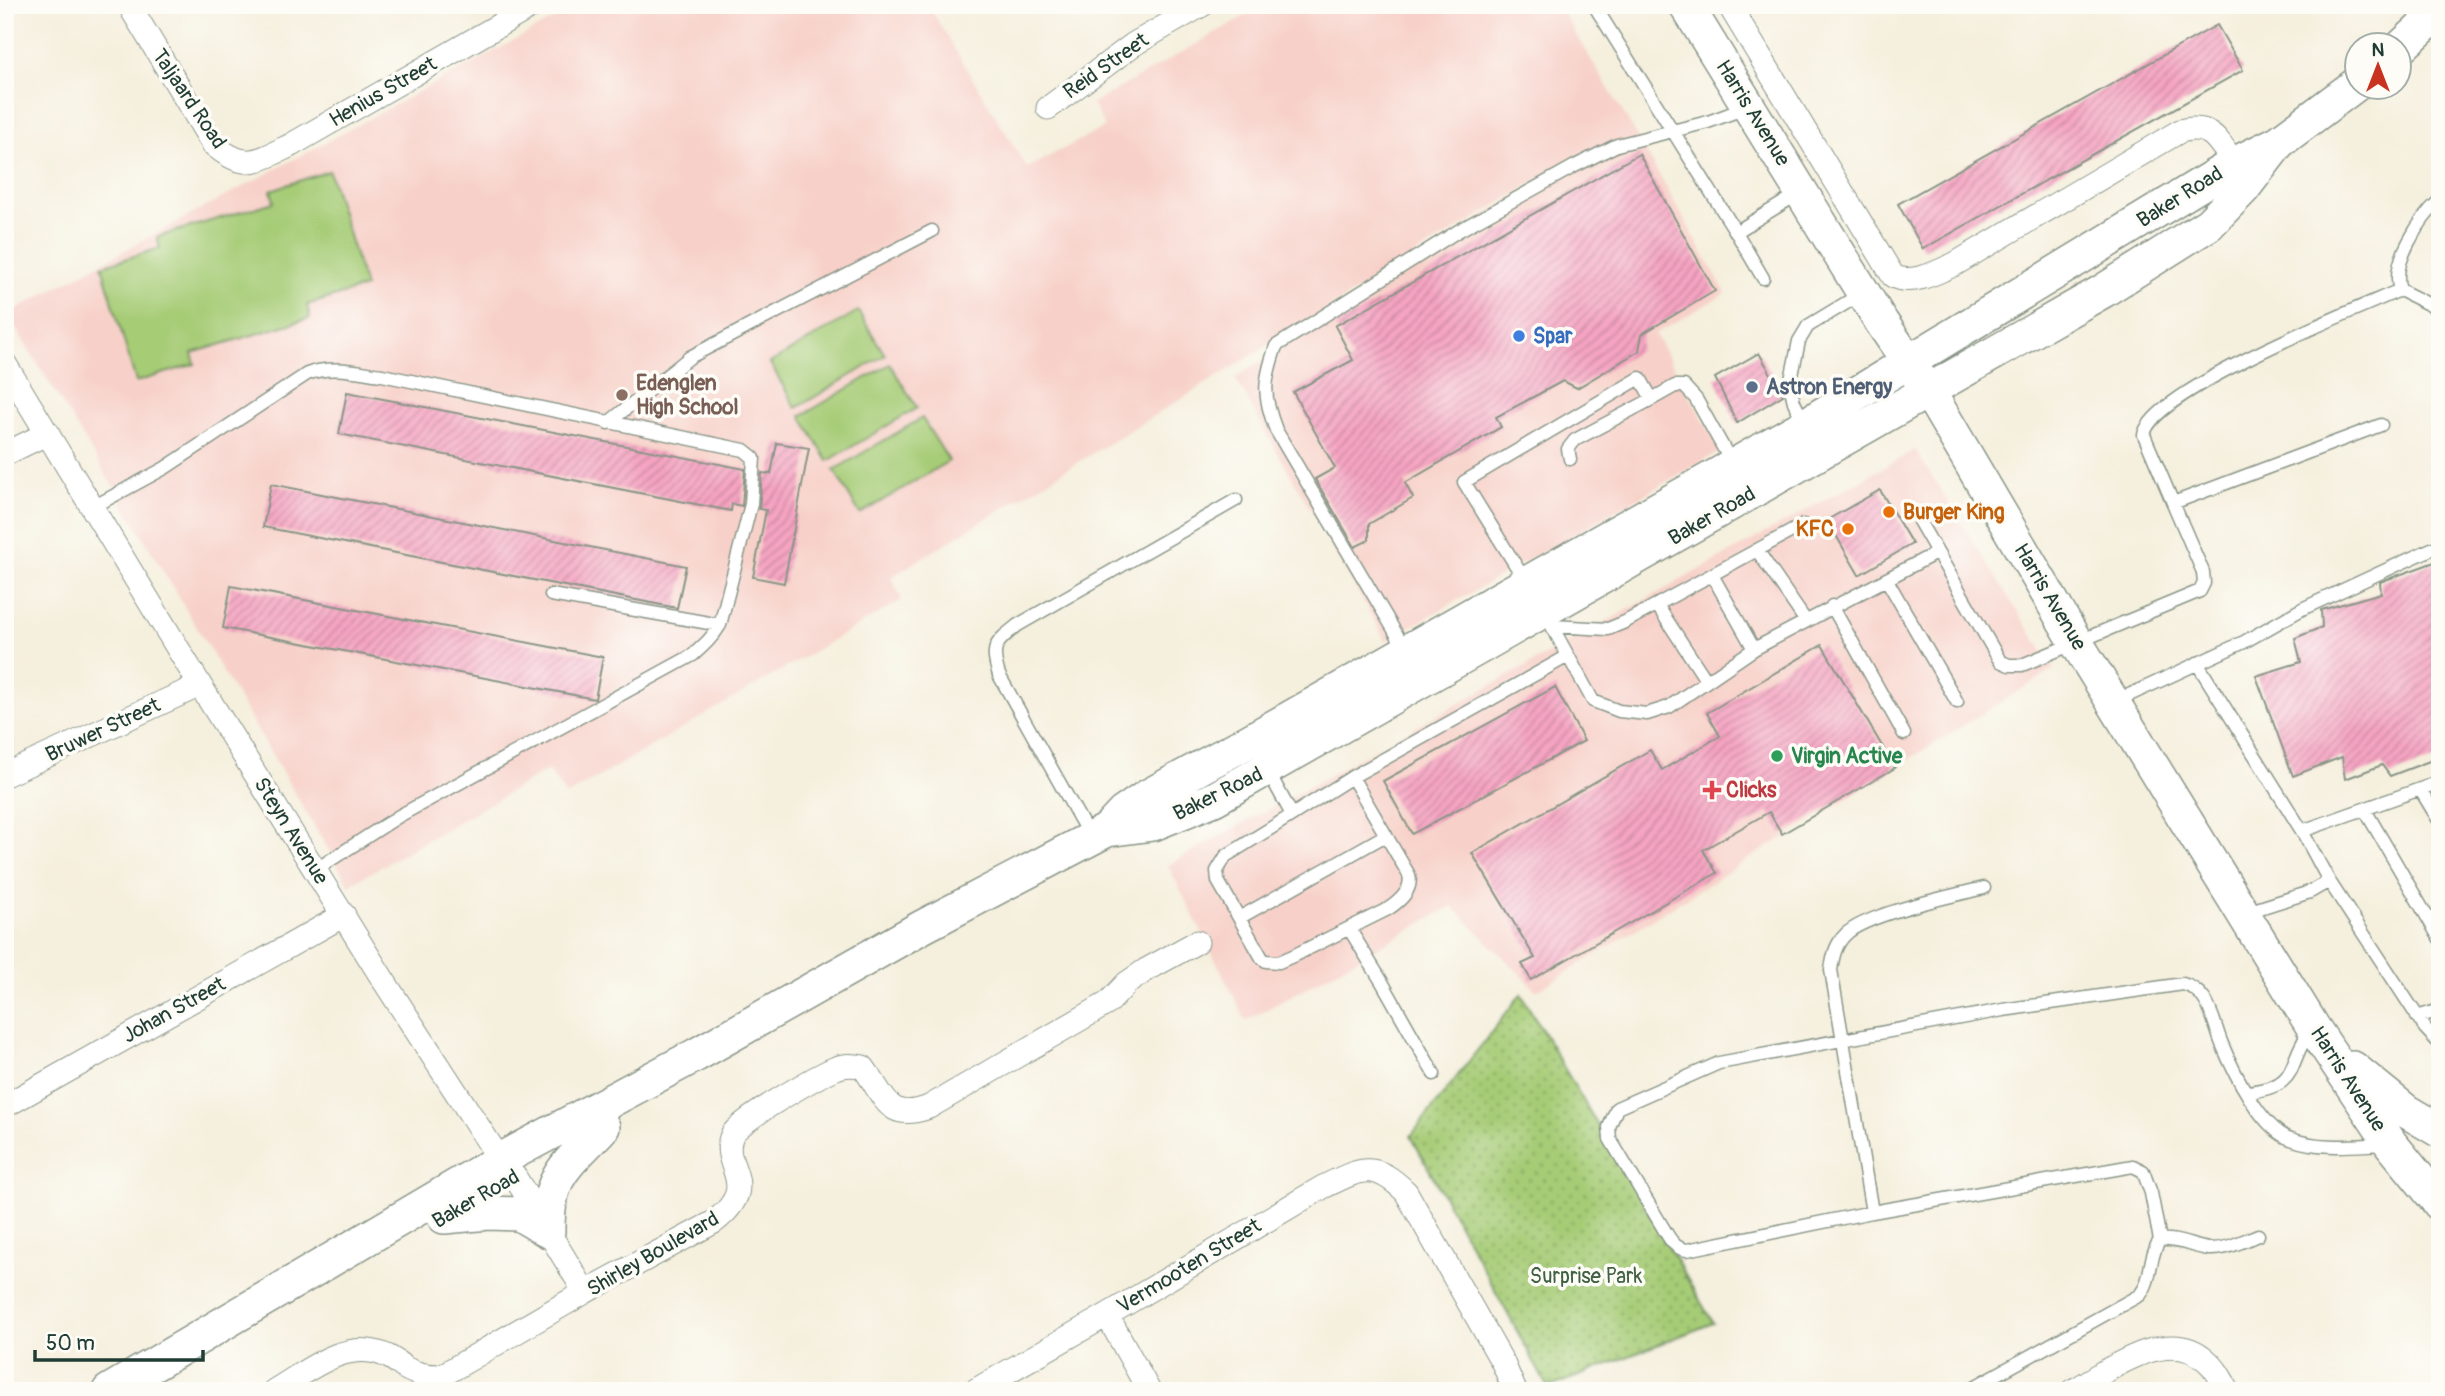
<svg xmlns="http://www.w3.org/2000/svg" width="2445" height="1396" viewBox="0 0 2445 1396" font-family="Pangolin,sans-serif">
<defs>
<pattern id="park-dots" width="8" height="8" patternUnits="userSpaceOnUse" patternTransform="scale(1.75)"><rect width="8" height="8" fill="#a6cc76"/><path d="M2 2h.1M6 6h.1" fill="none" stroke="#87a762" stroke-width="1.8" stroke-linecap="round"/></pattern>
<pattern id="building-hatch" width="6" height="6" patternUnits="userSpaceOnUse" patternTransform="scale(1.75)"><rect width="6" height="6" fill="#f6a4c2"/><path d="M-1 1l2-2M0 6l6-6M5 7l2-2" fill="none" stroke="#c7879e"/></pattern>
</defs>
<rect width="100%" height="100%" fill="#fdfcf7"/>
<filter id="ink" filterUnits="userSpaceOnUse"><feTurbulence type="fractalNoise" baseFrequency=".0143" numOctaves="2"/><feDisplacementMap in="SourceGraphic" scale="14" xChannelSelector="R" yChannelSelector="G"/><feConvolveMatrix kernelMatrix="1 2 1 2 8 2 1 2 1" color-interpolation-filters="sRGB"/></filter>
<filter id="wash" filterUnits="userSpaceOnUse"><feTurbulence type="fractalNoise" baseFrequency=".00686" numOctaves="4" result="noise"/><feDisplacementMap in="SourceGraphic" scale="28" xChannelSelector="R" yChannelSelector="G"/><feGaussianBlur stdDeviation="1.57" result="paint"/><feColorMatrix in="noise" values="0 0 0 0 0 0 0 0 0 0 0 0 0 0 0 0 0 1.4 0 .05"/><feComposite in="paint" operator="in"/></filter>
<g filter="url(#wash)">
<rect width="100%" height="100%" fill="#f5efdd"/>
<path fill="#f7d1c9" d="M580,5H928L1027,168L1105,127L1092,104L1264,5H1558L1630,124L1726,293L1655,334L1721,451L1386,641L1235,378L1590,148L891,577L902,600L566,796L548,770L349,885L107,476L7,314Z
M1915,450L2054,669L1537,991L1452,906L1246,1021L1168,865Z"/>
<path fill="#a6cc76" stroke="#628455" stroke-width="2" d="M329,171L365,287L307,305L310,318L192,353L195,364L136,382L102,266L160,248L157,237L274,202L271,190Z
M858,311L885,355L796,408L770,363Z
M890,364L917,408L828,461L801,416Z
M922,418L949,461L860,514L834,470Z"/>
<path fill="url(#park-dots)" stroke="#628455" stroke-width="2" d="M1521,994L1713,1323L1548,1388L1411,1136Z"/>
<g id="blocks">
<path fill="url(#building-hatch)" d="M2217,25L2243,70L1923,249L1898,204Z
M1639,154L1715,291L1642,334L1639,351L1577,388L1563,381L1496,417L1501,427L1405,483L1413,498L1369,524V540L1355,547L1315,479L1335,468L1293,392L1353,360L1335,326Z
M1759,353L1783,395L1737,423L1715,378Z
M347,392L745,469L742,506L732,504L731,511L339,434Z
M777,443L809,448L784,583L753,577L766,510L759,509L762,473L771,474Z
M271,484L686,566L677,608L263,527Z
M1880,490L1912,544L1859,575L1827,520Z
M2440,560V757L2390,776L2382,765L2345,779L2342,757L2293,776L2256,676L2301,662L2295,638L2322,627L2321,610L2381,593L2380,582Z
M231,586L603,657L595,699L223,628Z
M1822,645L1895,768L1782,834L1769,812L1703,850L1717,873L1531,980L1522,964L1535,958L1472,853L1650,750L1662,770L1720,736L1707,713Z
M1555,687L1584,741L1412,834L1383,781Z"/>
</g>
</g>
<g filter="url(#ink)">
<use href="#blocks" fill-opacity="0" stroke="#8a9688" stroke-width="2"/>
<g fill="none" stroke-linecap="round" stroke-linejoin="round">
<defs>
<path id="lane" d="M1594,5L1736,232
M2440,200C2420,218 2390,264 2400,290L2440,310
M1763,278L1736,232L1801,192
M1652,399L1675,386H1684L1696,399L1733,465
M608,423L690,357L932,231
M1805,425L1794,402L1790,385L1799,341L1808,326L1861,294
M2381,425L2173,503L2144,435C2151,391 2355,310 2400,290
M93,507L165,468L307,374C331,365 358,372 382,375L744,450L754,458L751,504L720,625C713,637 704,645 693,655L399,816L315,870
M1919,521L2000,661L2009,665H2022L2200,591L2204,583L2203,572L2173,503
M1757,550L1805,620
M1712,575L1754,649
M1887,580L1957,702
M1526,582L1464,482L1640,378L1652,399L1575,440L1568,449L1570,459
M551,595L720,625
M1657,605L1706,680
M1832,606L1904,734
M1544,612L1593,701L1619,711L1647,714L1669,707L1754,649L1936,553
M1552,626L1608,629L1625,622L1803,525
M1407,652L1276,430C1262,394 1264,381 1276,346L1458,231L1575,166L1617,145L1708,122L1748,107
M2197,663L2302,831
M2114,702L2244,642L2302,609L2440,545
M1268,771L1292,815L1226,856L1217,871L1218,881L1262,958L1266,961L1279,962L1295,955L1388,909C1400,901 1413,890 1409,875L1352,777
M2440,782L2302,831L2329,881L2425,1028L2440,1044
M2420,789L2440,822
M2365,810L2440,939
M1292,815L1352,777L1568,656
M1090,837L999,675C990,646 995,643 1018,625L1236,500
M2244,913L2310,892L2329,881
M1239,918L1386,835
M1350,930L1382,982L1434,1074
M2417,1017L2440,1010
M2247,1092C2304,1086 2284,1063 2313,1027
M1872,1212L1831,970C1833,957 1835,945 1845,935C1865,914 1952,896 1984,888
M2160,1240L2151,1193L2143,1171L2133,1166L1872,1212L1687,1250C1678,1249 1673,1244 1668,1236L1610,1139L1609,1127L1617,1108L1719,1063L2003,1010L2183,984C2191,986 2199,992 2204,999C2213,1012 2216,1030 2222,1044C2233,1071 2262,1130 2291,1139C2321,1150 2356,1145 2387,1144
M1967,1391L2140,1295C2153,1279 2148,1256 2160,1240C2177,1238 2193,1247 2209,1249C2226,1250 2243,1241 2258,1235"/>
<path id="street" d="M129,5L213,144C244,171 256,162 291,145L534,5
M1729,5L1893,276C1911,286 1938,272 1955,264L2180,131C2212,123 2218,140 2234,164
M1048,108L1134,44L1202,5
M5,364L200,685L382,978L500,1160L515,1177L585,1292
M5,454L48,433
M5,775L200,685
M5,1106L344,915
M1107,1315L1149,1391
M274,1391C308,1371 346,1337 387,1356C394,1359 399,1364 405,1368C417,1375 428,1376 441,1376L585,1292L714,1222C764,1183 718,1167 732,1135C738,1121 819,1075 836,1068C845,1064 854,1065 863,1067C885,1095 886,1123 929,1107L1108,1003L1127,983L1146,970L1197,942
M974,1391L1107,1315L1323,1187C1361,1169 1373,1160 1406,1192L1503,1363L1515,1391
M2073,1391C2109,1370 2168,1325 2206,1360C2216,1368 2222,1380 2228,1391"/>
<path id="secondary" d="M1686,5L1882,323L1929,392L2076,642L2313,1027L2391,1144L2440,1204
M2400,48L2440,11
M1107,830L1123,813L1146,797L1249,741L1805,425L2234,164L2279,142L2358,83
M2353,1068L2406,1111L2440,1131
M444,1217L489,1213L519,1214L548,1231
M548,1231C547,1174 568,1165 603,1127
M109,1391L500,1160L696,1055L922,927L1107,830L1153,824L1214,799L2103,291L2209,224L2243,189L2279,142"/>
</defs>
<use href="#lane" stroke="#8a9688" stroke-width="15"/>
<use href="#street" stroke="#8a9688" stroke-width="25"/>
<use href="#secondary" stroke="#8a9688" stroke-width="36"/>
<use href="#lane" stroke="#fff" stroke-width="12"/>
<use href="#street" stroke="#fff" stroke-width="23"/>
<use href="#secondary" stroke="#fff" stroke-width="33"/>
</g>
</g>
<circle fill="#3f7fe0" stroke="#fdfcf7" stroke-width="2.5" cx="1519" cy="336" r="7"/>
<circle fill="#5c6f8a" stroke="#fdfcf7" stroke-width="2.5" cx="1752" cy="387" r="7"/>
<circle fill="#8d6e63" stroke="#fdfcf7" stroke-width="2.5" cx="622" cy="395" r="7"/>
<g fill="#e8710a" stroke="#fdfcf7" stroke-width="2.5">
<circle cx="1889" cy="512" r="7"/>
<circle cx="1848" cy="529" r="7"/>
</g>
<circle fill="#2e9e5b" stroke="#fdfcf7" stroke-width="2.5" cx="1777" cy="756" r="7"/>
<path fill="#e0444e" stroke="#fdfcf7" stroke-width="2.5" d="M1708.5 779.5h7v7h7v7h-7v7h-7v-7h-7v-7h7z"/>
<g text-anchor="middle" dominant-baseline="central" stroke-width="7" stroke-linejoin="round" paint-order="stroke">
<g font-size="21" fill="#1f3d34" stroke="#fdfcf7">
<text transform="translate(1106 66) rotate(-35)">Reid Street</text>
<text transform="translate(383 92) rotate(-30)">Henius Street</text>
<text transform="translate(189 99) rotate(56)">Taljaard Road</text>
<text transform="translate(1753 113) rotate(58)">Harris Avenue</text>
<text transform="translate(2180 197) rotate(-32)">Baker Road</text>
<text transform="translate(1712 516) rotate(-30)">Baker Road</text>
<text transform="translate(2050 597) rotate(59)">Harris Avenue</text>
<text transform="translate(103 730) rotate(-25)">Bruwer Street</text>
<text transform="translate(1218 794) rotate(-26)">Baker Road</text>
<text transform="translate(291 831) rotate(58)">Steyn Avenue</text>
<text transform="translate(174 1010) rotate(-29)">Johan Street</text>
<text transform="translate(2348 1079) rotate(57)">Harris Avenue</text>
<text transform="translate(476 1199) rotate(-30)">Baker Road</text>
<text transform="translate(653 1254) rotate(-30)">Shirley Boulevard</text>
<text transform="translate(1189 1266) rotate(-31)">Vermooten Street</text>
</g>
<g font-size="21" font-weight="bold" fill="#366cbe" stroke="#fdfcf7" text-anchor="start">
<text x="1533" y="336">Spar</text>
</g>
<g font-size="21" font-weight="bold" fill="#785e54" stroke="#fdfcf7" text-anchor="start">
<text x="636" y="383">Edenglen<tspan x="636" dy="24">High School</tspan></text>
</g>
<g font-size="21" font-weight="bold" fill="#4e5e75" stroke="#fdfcf7" text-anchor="start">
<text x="1766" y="387">Astron Energy</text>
</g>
<g font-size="21" font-weight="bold" fill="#c56008" stroke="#fdfcf7" text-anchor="start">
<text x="1903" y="512">Burger King</text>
<text x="1834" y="529" text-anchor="end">KFC</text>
</g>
<g font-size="21" font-weight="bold" fill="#27864d" stroke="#fdfcf7" text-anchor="start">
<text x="1791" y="756">Virgin Active</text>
</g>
<g font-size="21" font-weight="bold" fill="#be3a42" stroke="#fdfcf7" text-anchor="start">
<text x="1726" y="790">Clicks</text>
</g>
<g font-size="21" fill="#416144" stroke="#fdfcf7">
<text x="1586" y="1276">Surprise Park</text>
</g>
</g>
<rect width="2445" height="1396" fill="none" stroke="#fdfcf7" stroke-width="28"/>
<g transform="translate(2378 66)"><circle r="33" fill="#fdfcf7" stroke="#a4b0a9" stroke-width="2"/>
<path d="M0-5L12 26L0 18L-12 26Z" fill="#c8321e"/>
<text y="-10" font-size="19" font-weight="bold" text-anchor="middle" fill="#1f3d34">N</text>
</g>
<path d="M35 1350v10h168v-10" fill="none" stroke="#1f3d34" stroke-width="3.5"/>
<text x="46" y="1350" font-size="21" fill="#1f3d34" stroke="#fdfcf7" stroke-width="5" paint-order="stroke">50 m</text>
</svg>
